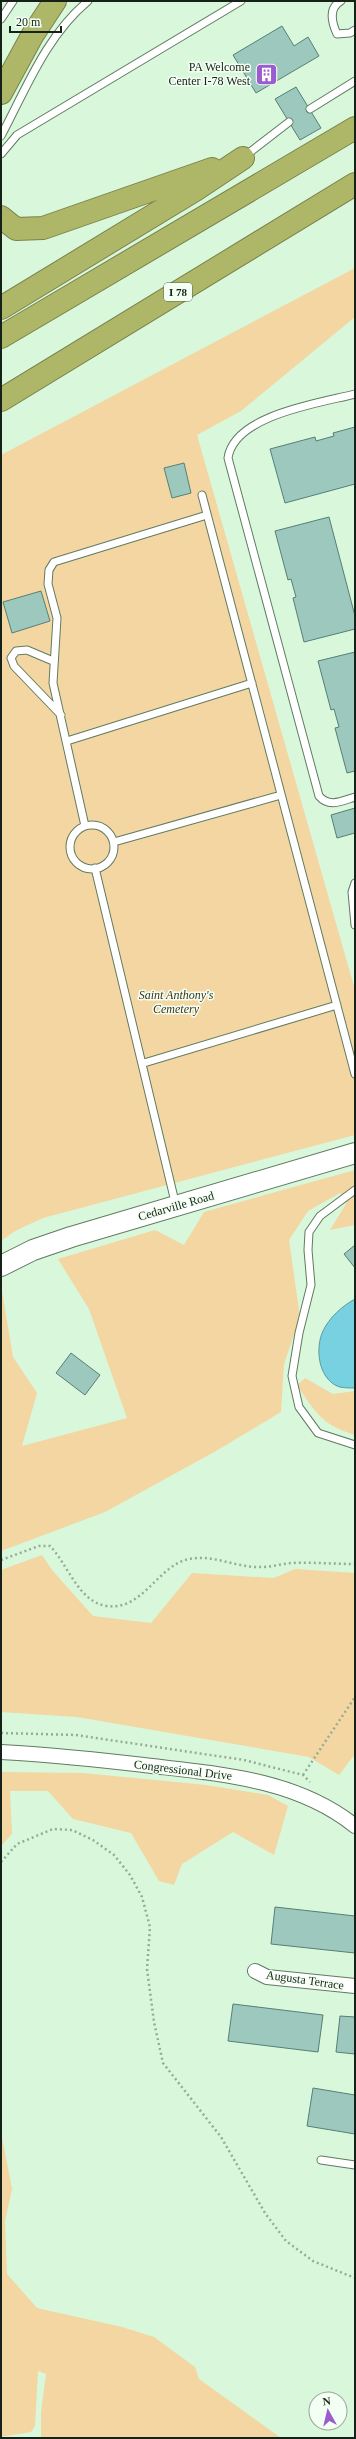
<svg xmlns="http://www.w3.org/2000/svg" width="356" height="2439" viewBox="0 0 356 2439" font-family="Georgia,serif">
<rect width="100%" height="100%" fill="#d9f7db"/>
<path fill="#f3d6a2" d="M355,268V317L241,411L197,435L355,990V1135L43,1218L15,1231L1,1241V455Z
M355,1170V1225L330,1230L346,1204L340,1193L308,1211L289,1240L300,1317L284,1364L281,1412L216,1451L105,1512L1,1551L2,1291L13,1357L37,1393L22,1446L127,1418L89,1309L58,1259L155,1230L184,1245L204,1212Z
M305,1378L333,1394L355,1391V1435C322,1425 315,1412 297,1385Z
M42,1555L52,1570L93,1616L151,1623L192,1573L274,1578L295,1569L355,1573V1754L339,1775L309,1757L77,1717L1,1712V1570Z
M1,1772L83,1773L206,1785L268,1795L288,1806L274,1855L233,1832L182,1864L174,1885L159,1881L131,1833L73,1819L48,1791H10L12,1834L1,1846Z
M1,2132L12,2189L5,2221L7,2274L37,2308L122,2327L154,2337L195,2367L199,2379L281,2438H41V2412L46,2374L38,2371L35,2426L31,2432L1,2437Z"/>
<path fill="#77d1e1" stroke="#5a9ca4" d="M355,1299V1388C350,1388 341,1388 337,1386C318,1377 315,1348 323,1331C329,1318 342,1306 355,1299Z"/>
<path fill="#9cc8be" stroke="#567f76" d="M282,26L294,46L308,37L319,56L256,93L233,55Z
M296,87L321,128L300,140L275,99Z
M355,427V484L285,503L270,449L315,437L316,441L334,436L333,433Z
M184,463L191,493L172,498L164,468Z
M329,517L355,616V629L304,642L293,598L296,597L291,579L288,580L275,531Z
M41,591L50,621L12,633L3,602Z
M355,652V771L347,773L335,728L339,727L334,709L331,710L318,661Z
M355,808V833L337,838L331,815Z
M355,1245V1268L344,1254Z
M71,1353L100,1375L85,1395L56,1373Z
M275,1907L355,1916V1953L271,1944Z
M233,2004L323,2015L318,2052L228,2041Z
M340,2016L355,2017V2054L336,2052Z
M313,2088L355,2095V2134L307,2126Z"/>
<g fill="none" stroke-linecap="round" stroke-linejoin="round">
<defs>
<path id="lane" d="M341,1C328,8 332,23 337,34L350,33L355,30
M1,19L13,1
M310,109L355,81
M1,136C26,89 46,36 88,1
M1,154L17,135L241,1
M245,156L289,122
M355,394C320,403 234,415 228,458L319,796C329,808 342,801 355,797
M202,495L355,1074
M53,661L27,650L16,651L11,658L14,666L61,715
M67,741L252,683
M70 847a22 22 0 1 1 44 0a22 22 0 1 1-44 0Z
M85,826L53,683L57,618L48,584L49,570L54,562L207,515
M114,842L281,795
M95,868L176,1206
M355,883L352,892L355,925
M144,1063L337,1005
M355,1190L320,1216L309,1232L308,1250L311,1285L299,1333L292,1376L299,1407L318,1433L355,1445
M321,2160L355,2165"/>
<path id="street" d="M1,1752C52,1755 102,1760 152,1766C222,1774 298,1780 355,1826
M255,1971L267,1977L355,1986"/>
<path id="secondary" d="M1,1266L33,1250L71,1237L355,1153"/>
<path id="highway" d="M1,93L32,36L55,1
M1,217L16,229L43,228L212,169
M1,308L195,190L243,158
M1,337L355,128
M1,400L355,184"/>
</defs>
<use href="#lane" stroke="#607b62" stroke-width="9"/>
<use href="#street" stroke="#607b62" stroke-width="16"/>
<use href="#secondary" stroke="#607b62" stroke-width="22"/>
<use href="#highway" stroke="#79824c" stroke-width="24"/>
<path stroke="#95ac96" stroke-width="2.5" stroke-dasharray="2 3" stroke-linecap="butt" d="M1,1560L39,1546H50C68,1564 78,1602 107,1606C143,1611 158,1565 189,1559C213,1554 237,1568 261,1567C271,1567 281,1564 291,1563C313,1562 334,1564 355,1564
M1,1733L76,1735L244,1760L303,1775L310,1782
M303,1775L355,1697
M1,1862L17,1844L53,1829L72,1830L93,1840L114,1855L130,1875L142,1897L150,1927L147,1969L154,2022L163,2063L221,2137L265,2213L286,2241L313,2261L355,2278"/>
<use href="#lane" stroke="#fff" stroke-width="7"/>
<use href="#street" stroke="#fff" stroke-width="14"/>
<use href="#secondary" stroke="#fff" stroke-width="20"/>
<use href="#highway" stroke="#aeb768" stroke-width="22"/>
</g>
<defs>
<symbol id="building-square" viewBox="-11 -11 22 22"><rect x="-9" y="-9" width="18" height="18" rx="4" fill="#9b5bd1" stroke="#f3fff3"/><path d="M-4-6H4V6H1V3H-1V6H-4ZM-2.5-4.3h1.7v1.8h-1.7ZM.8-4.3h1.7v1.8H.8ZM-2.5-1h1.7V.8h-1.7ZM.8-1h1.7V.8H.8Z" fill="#fff"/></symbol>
</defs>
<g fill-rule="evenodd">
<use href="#building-square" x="254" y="62" width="25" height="25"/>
</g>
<g text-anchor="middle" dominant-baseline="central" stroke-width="3" stroke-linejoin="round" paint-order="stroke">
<rect fill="#f3fff3" stroke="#586459" stroke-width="1" x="164" y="283" width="28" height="18" rx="3"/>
<g font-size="11" font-weight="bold" fill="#162117">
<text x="178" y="292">I 78</text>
</g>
<g font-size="12" fill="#162117" stroke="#f3fff3" text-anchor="end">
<text x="250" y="67">PA Welcome<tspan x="250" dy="14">Center I-78 West</tspan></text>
</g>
<g font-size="12" font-style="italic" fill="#413317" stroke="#f3fff3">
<text x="176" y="995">Saint Anthony's<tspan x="176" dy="14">Cemetery</tspan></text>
</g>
<g font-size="12" fill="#162117" stroke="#f3fff3">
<text transform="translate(176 1206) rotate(-16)">Cedarville Road</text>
<text transform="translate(183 1770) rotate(7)">Congressional Drive</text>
<text transform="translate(305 1980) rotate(8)">Augusta Terrace</text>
</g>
</g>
<rect width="356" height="2439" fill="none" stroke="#162117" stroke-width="4"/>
<g transform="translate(328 2411) rotate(352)"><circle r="19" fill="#f3fff3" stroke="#9ba69b"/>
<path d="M0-3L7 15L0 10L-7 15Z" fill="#9b5bd1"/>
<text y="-6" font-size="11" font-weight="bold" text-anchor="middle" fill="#162117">N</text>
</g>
<path d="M10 26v6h51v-6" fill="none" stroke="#162117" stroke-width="2"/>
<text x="16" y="26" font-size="12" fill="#162117" stroke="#f3fff3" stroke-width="3" paint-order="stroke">20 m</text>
</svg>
